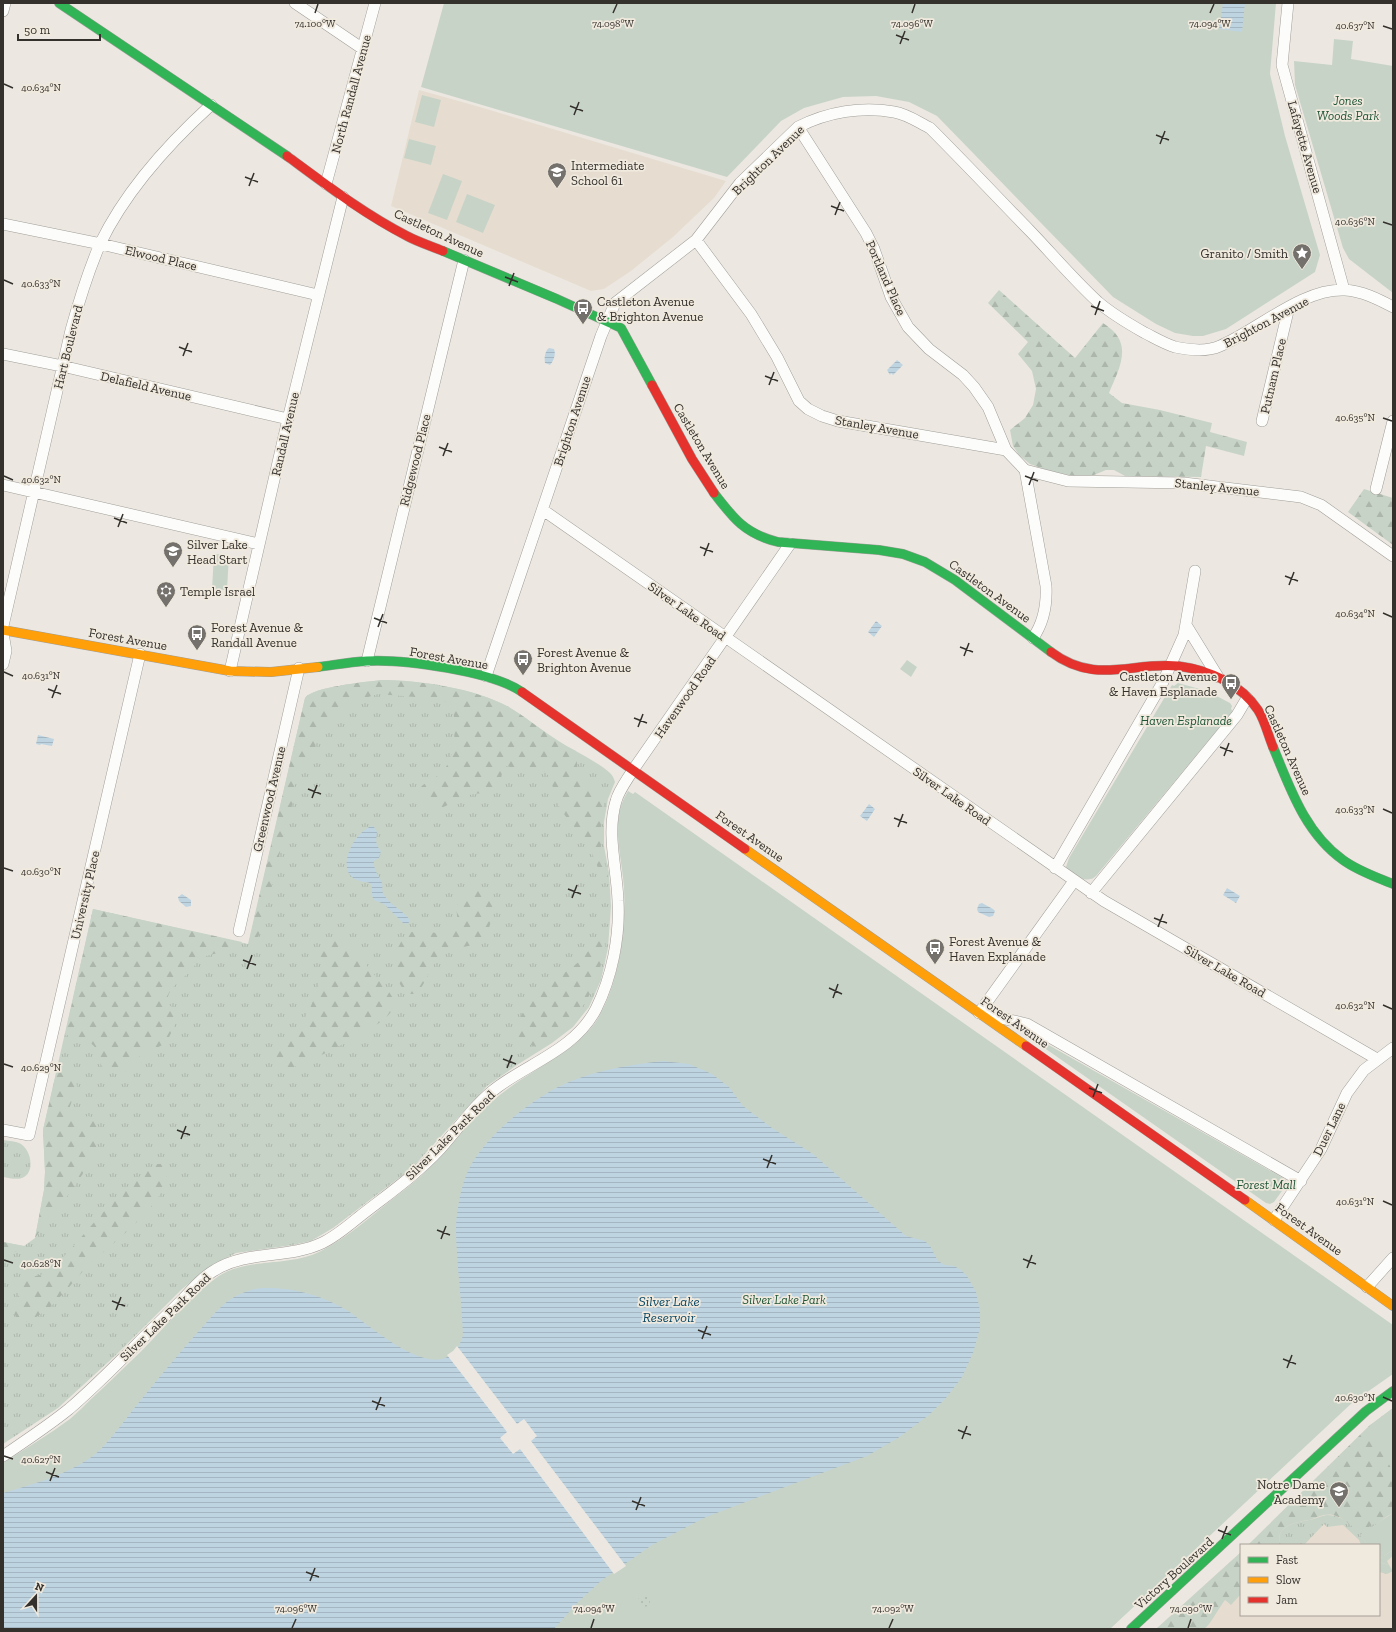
<svg xmlns="http://www.w3.org/2000/svg" width="1396" height="1632" viewBox="0 0 1396 1632" font-family="'Zilla Slab',serif">
<defs>
<pattern id="grass-tufts" width="24" height="20" patternUnits="userSpaceOnUse"><rect width="24" height="20" fill="#c8d3c7"/><path d="M3 7l-1-3M5 7V3M7 7l1-3M15 17l-1-3M17 17v-4M19 17l1-3" fill="none" stroke="#acb6ab"/></pattern>
<pattern id="forest-firs" width="22" height="20" patternUnits="userSpaceOnUse"><rect width="22" height="20" fill="#c8d3c7"/><path d="M5 1l3.5 6h-7zM16 11l3.5 6h-7z" fill="#acb6ab"/></pattern>
<pattern id="garden-dots" width="8" height="8" patternUnits="userSpaceOnUse"><rect width="8" height="8" fill="#c8d3c7"/><path d="M2 2h.1M6 6h.1" fill="none" stroke="#acb6ab" stroke-width="1.8" stroke-linecap="round"/></pattern>
<pattern id="water-rules" width="6" height="5" patternUnits="userSpaceOnUse"><rect width="6" height="5" fill="#bed4e1"/><path d="M0 2.5h6" fill="none" stroke="#a4b6c1"/></pattern>
</defs>
<rect width="100%" height="100%" fill="#ece8e1"/>
<path fill="#e6ddd0" d="M419,90L473,105L726,181L714,198L673,237L631,271L604,289L591,291L391,206Z
M1369,1426L1393,1472V1629H1156L1241,1552V1615H1379V1545H1248Z"/>
<path fill="url(#grass-tufts)" d="M381,680C419,680 475,688 508,707C528,718 544,734 564,745C576,751 601,764 611,774C613,776 614,779 615,782L608,799L604,822V846L609,873L611,906L608,948L601,980L589,1007L573,1027L552,1043L517,1065L487,1086L412,1168L333,1228L311,1241L293,1245L236,1253L209,1267L181,1290L117,1354L58,1408L3,1444V1242L24,1246L35,1238L44,1190L45,1172L43,1130L93,909L248,944L305,698C312,687 366,682 381,680Z
M3,1140C9,1141 16,1141 21,1144C32,1151 35,1174 22,1178C16,1180 9,1178 3,1177Z
M1327,1515C1338,1515 1350,1522 1358,1530L1387,1517L1361,1535L1367,1545H1361L1359,1540L1343,1525L1327,1527L1324,1524L1304,1545H1281C1273,1526 1297,1522 1309,1520C1315,1519 1321,1516 1327,1515Z
M1379,1562L1389,1565L1393,1571L1387,1574L1379,1572Z"/>
<path fill="url(#forest-firs)" d="M999,290L1075,358L1103,323C1107,326 1112,329 1115,333C1131,351 1116,375 1109,393L1122,403L1160,410L1212,423L1210,432L1247,442L1244,456L1206,446L1201,477L1125,476L1114,470H1106L1094,475L1074,476L1052,472L1030,464L1019,455L1013,446L1010,430L1025,418L1033,405L1036,389L1032,371L1018,354L1028,342L988,303Z
M1364,489L1393,498V545L1348,512Z
M381,680C417,680 477,689 509,707C532,721 552,739 576,751L578,775L599,790L603,795L604,804L601,828V850L608,876L606,881L603,880C597,867 593,852 585,840C577,829 566,819 559,806C553,796 554,780 545,772C536,764 525,770 515,772L508,765C500,770 501,781 501,790C493,797 483,792 474,794C469,795 463,796 459,798C451,802 446,808 437,808C428,807 421,800 418,793C421,782 433,781 441,773C457,758 456,724 452,704L439,699L378,694L355,701L322,728L315,747L301,767L295,785L293,801L259,935L255,941L249,942L305,698C312,687 366,682 381,680Z
M483,887C500,895 492,932 480,942C472,948 452,946 442,954C429,965 428,984 415,994H407C394,978 388,962 400,944C403,938 406,933 412,932C430,927 464,948 456,908C461,895 469,888 483,887Z
M93,909L242,942L233,952C225,952 208,954 201,958C198,960 194,967 191,970C182,980 168,987 167,1002C178,1013 178,1022 170,1035C169,1038 167,1041 165,1043C159,1048 152,1049 144,1050C136,1061 129,1077 112,1073C107,1071 103,1068 100,1063C98,1057 98,1050 94,1046C86,1038 75,1036 65,1035Z
M330,939C343,940 355,950 363,959C366,962 367,967 370,970C376,978 395,994 394,1004C394,1011 385,1019 379,1023C366,1032 303,1067 289,1068C284,1068 280,1064 276,1061L275,1056L282,1041L292,1035L303,1021L311,1006L319,985L321,965L320,953L325,942Z
M601,939H603C607,946 604,952 602,960C595,992 579,1018 553,1037C548,1041 542,1045 537,1046C526,1046 520,1040 514,1033L515,1027L537,987L563,974L580,961L597,940Z
M64,1068H70L75,1072L77,1087L69,1109L70,1116L77,1120L88,1116L95,1118C97,1124 99,1129 99,1136C97,1164 52,1215 35,1238L44,1190L45,1172L43,1130L56,1074Z
M157,1164H162C188,1187 106,1249 91,1263C70,1283 52,1314 23,1323L18,1320L14,1313L22,1284L27,1278L44,1274L54,1267C86,1235 118,1188 157,1164Z
M3,1242L24,1246L3,1260Z
M1393,1408V1513L1360,1532C1352,1527 1343,1517 1333,1515C1324,1513 1317,1518 1309,1520C1297,1522 1273,1526 1281,1545H1248L1369,1426Z
M1393,1550V1556L1387,1561L1389,1565L1379,1562V1559Z
M1241,1552V1594L1231,1605L1225,1600C1218,1609 1211,1624 1204,1629H1156Z"/>
<path fill="#c8d3c7" d="M444,3H1276L1270,74L1285,136L1320,255L1315,272L1226,329L1203,336H1193L1175,333L1156,324L1113,297L937,116L909,102L876,96L843,97L804,108L781,121L727,177L421,87Z
M1334,39L1353,41L1351,59L1393,66V293L1349,259L1343,248L1295,85L1294,61L1332,65Z
M422,95L441,100L434,127L415,122Z
M409,139L436,146L431,165L404,158Z
M443,174L462,181L447,220L428,213Z
M467,194L495,205L483,233L456,222Z
M214,554L229,555L227,590L212,589Z
M907,660L917,667L911,677L900,669Z
M1178,683L1207,691L1230,703L1232,706L1231,709L1233,711L1096,876C1094,877 1093,879 1090,879C1083,882 1070,873 1066,867L1069,858L1172,685L1174,686Z
M628,791L633,794L635,792L1393,1325V1374L1353,1402L1110,1629H3V1463C25,1449 48,1435 70,1419C77,1413 84,1406 91,1399C105,1386 118,1374 131,1361C160,1334 184,1301 216,1278C246,1256 289,1268 321,1251C346,1238 368,1219 390,1201C400,1193 411,1185 421,1176C445,1154 464,1126 489,1104C503,1092 518,1081 533,1072C556,1057 579,1045 595,1023C619,987 626,930 624,888C622,855 609,821 628,791Z
M1024,1031L1285,1179L1287,1184L1274,1202L1270,1204L1266,1203L1023,1033Z
M1393,1408V1472L1369,1426Z
M1393,1513V1550L1379,1559V1545H1367L1360,1535Z"/>
<path fill="url(#garden-dots)" d="M638 1601a6 6 0 1 1 12 0a6 6 0 1 1-12 0Z"/>
<path fill="url(#water-rules)" d="M1223,3H1245L1242,32L1219,29Z
M549,348L554,349C556,354 554,361 550,365L545,363C544,358 545,351 549,348Z
M897,360L903,365L893,375L891,373L890,375L887,370Z
M876,621L882,626L874,637L868,632Z
M38,735L54,739L52,746L41,744L40,745L36,744Z
M869,804L875,809L867,821L860,816Z
M372,826L374,827L377,832C376,841 375,844 381,851L379,858L374,861C373,869 378,874 381,881C384,885 381,889 383,893C389,905 403,910 410,920L408,924L403,923L384,904L374,900C370,894 374,888 370,883C363,881 356,882 350,875C339,861 357,830 372,826Z
M1227,888L1240,896L1236,903L1223,895Z
M182,894L191,900V906L186,907L179,901L178,897Z
M982,903L993,909L995,911L993,916L989,917L978,912L977,909L979,904Z
M663,1061L689,1064L712,1074L729,1087L743,1106L772,1128L813,1154L906,1236L925,1241L930,1246L938,1261L945,1265L954,1266L961,1270L967,1276L976,1292L980,1311V1328L973,1353L962,1377L946,1398L929,1415L898,1438L867,1456L706,1517L652,1545L602,1580L577,1603L554,1629H3V1493C33,1484 64,1476 90,1458C104,1449 122,1424 132,1411C151,1387 170,1364 190,1341C201,1329 211,1316 223,1305C233,1296 251,1288 264,1288C292,1287 325,1296 348,1311C375,1329 446,1395 463,1335C462,1313 460,1290 458,1268C457,1248 454,1228 458,1208C460,1193 464,1178 471,1165C488,1135 527,1103 558,1087C590,1071 628,1065 663,1061Z"/>
<path fill="#ece8e1" d="M457,1346L517,1424L524,1419L537,1436L531,1441L626,1566L614,1574L520,1449L513,1454L500,1438L507,1432L447,1355L453,1351Z"/>
<g fill="none" stroke-linecap="round" stroke-linejoin="round">
<defs>
<path id="street" d="M295,3L363,49
M1288,3L1282,65L1344,290
M3,11L5,3
M798,127L866,233L874,249L891,297L908,327L929,349L963,375L974,387L988,407L1006,450L1025,470L1046,586C1047,605 1044,622 1033,638
M326,184L375,3
M3,224L101,244L318,295
M696,240L751,314L777,357L799,401L808,409L822,416L838,421L1006,450
M3,354L62,366L288,419
M1262,421L1289,307
M1025,470L1068,481L1184,483L1301,497L1321,505L1393,556
M3,485L259,544
M1376,489L1393,421
M543,510L1104,901L1377,1059
M1186,625L1218,677
M3,626L71,330C79,301 88,272 100,244C126,190 167,145 211,105
M3,633L6,651L3,664
M367,661L464,260
M230,671L288,419L343,197
M486,676L601,336L615,303L696,240L740,183L798,127C827,112 862,106 894,112C907,114 918,122 930,128C964,162 997,197 1031,232C1053,255 1074,280 1098,302C1112,314 1129,324 1145,333C1155,338 1165,344 1175,347C1189,350 1207,352 1220,346C1258,330 1302,288 1345,290C1362,291 1378,299 1393,307
M1055,868L1163,682L1184,635L1195,571
M1074,881L979,1013L1027,1024L1301,1181
M1091,893L1237,715L1247,698
M239,931L299,668
M3,1130L29,1135L140,654
M1274,1220L1321,1149L1347,1093L1364,1070L1393,1048
M1367,1287L1393,1258
M3,1456C25,1441 48,1426 69,1409C97,1385 123,1358 149,1332C161,1321 173,1309 185,1297C194,1287 203,1277 215,1270C247,1250 288,1259 322,1243C335,1237 348,1226 359,1217C387,1195 416,1175 440,1149C459,1128 475,1103 499,1086C532,1062 576,1048 596,1009C612,977 620,936 618,901C617,868 606,834 616,801C619,790 627,780 633,770L790,544"/>
<path id="fast" d="M59,3L287,156
M443,251L557,299L621,328L652,385
M714,493C733,518 745,534 778,542L879,550L903,554L925,562L955,580L1051,652
M318,667C334,665 350,662 367,661C403,659 492,671 522,692
M1273,747C1290,788 1305,833 1343,860C1358,871 1376,877 1393,884
M1131,1629L1366,1411L1393,1391"/>
<path id="slow" d="M3,630L230,671L271,672L318,667
M745,849L1026,1046
M1245,1200L1393,1306"/>
<path id="jam" d="M287,156C325,184 364,214 407,236C418,242 431,246 443,251
M652,385L692,459L714,493
M1051,652C1095,685 1130,662 1178,666C1194,668 1210,673 1224,680C1237,687 1250,698 1258,710C1265,721 1268,735 1273,747
M522,692L745,849
M1026,1046L1245,1200"/>
</defs>
<use href="#street" stroke="#a19e99" stroke-width="12"/>
<use href="#fast" stroke="#a19e99" stroke-width="10"/>
<use href="#slow" stroke="#a19e99" stroke-width="10"/>
<use href="#jam" stroke="#a19e99" stroke-width="10"/>
<use href="#street" stroke="#fcfcfa" stroke-width="11"/>
<use href="#fast" stroke="#30b455" stroke-width="9"/>
<use href="#slow" stroke="#ff9f0a" stroke-width="9"/>
<use href="#jam" stroke="#e5322d" stroke-width="9"/>
</g>
<path fill="none" stroke="#34312d" stroke-width="1.5" d="M315,13L318,4M613,13L617,4M912,13L915,4M1210,13L1214,4M1383,26L1392,29M896,35L909,40M900,44L905,31M4,84L13,88M570,106L583,111M574,115L579,102M1156,135L1169,140M1160,144L1165,131M245,177L258,182M249,186L254,173M831,206L844,211M835,215L840,202M1383,222L1392,225M505,277L518,282M4,280L13,284M509,286L514,273M1091,306L1104,311M1095,315L1100,301M179,347L192,352M183,356L188,343M765,376L778,381M769,385L774,372M1383,418L1392,421M439,447L452,452M443,456L448,443M4,476L13,480M1025,476L1038,481M1029,485L1034,472M114,518L127,523M118,527L123,514M700,547L713,552M704,556L709,543M1285,576L1298,581M1289,585L1294,572M1383,613L1392,617M374,618L387,623M378,627L383,614M960,647L973,652M964,656L969,643M4,672L13,676M48,689L61,694M52,698L57,685M634,718L647,723M638,727L643,714M1220,747L1233,752M1224,756L1229,743M308,789L321,794M312,798L317,785M1383,809L1392,813M894,818L907,823M898,827L903,814M4,868L13,871M568,889L581,894M572,898L577,885M1154,918L1167,923M1158,927L1163,914M243,960L256,965M247,969L252,955M829,988L842,994M833,998L838,984M1383,1005L1392,1009M503,1059L516,1064M4,1064L13,1067M507,1068L512,1055M1089,1088L1102,1093M1093,1097L1098,1084M177,1130L190,1135M181,1139L186,1126M763,1159L776,1164M767,1168L772,1155M1383,1201L1392,1205M437,1230L450,1235M441,1239L446,1226M1023,1259L1036,1264M4,1260L13,1263M1027,1268L1032,1255M112,1301L125,1306M116,1310L121,1297M698,1330L711,1335M702,1339L707,1326M1283,1359L1296,1364M1287,1368L1292,1355M1383,1397L1392,1401M372,1401L385,1406M376,1410L381,1397M958,1430L971,1435M962,1439L967,1426M4,1456L13,1459M46,1472L59,1477M50,1481L55,1468M632,1501L645,1506M636,1510L641,1497M1218,1530L1231,1535M1222,1539L1227,1526M306,1572L319,1577M310,1581L315,1568M292,1628L296,1619M591,1628L594,1619M889,1628L893,1619M1188,1628L1191,1619"/>
<defs>
<symbol id="school-pin" viewBox="-11 -11 22 30"><path d="M0 17L-7.5 6A9.5 9.5 0 1 1 7.5 6Z" fill="#74716c" stroke="#f0e9dd"/><path d="M0-5L7-2L0 1L-7-2ZM-4 1L0 2.5L4 1V4Q0 6-4 4Z" fill="#fff"/></symbol>
<symbol id="sight-pin" viewBox="-11 -11 22 30"><path d="M0 17L-7.5 6A9.5 9.5 0 1 1 7.5 6Z" fill="#74716c" stroke="#f0e9dd"/><path d="M0-6L1.8-2.2L6-1.7L2.9 1.2L3.7 5.4L0 3.3L-3.7 5.4L-2.9 1.2L-6-1.7L-1.8-2.2Z" fill="#fff"/></symbol>
<symbol id="bus-pin" viewBox="-11 -11 22 30"><path d="M0 17L-7.5 6A9.5 9.5 0 1 1 7.5 6Z" fill="#74716c" stroke="#f0e9dd"/><path d="M-5-6H5V4H4V6H2V4H-2V6H-4V4H-5ZM-3.5-4V0h7V-4ZM-3.5 1.2v1.5H-2V1.2ZM2 1.2v1.5H3.5V1.2Z" fill="#fff"/></symbol>
<symbol id="synagogue-pin" viewBox="-11 -11 22 30"><path d="M0 17L-7.5 6A9.5 9.5 0 1 1 7.5 6Z" fill="#74716c" stroke="#f0e9dd"/><path d="M0-6.5L5.6 3.2H-5.6ZM0 6.5L5.6-3.2H-5.6Z" fill="#fff"/></symbol>
</defs>
<g fill-rule="evenodd">
<use href="#school-pin" x="546" y="161" width="22" height="30"/>
<use href="#sight-pin" x="1291" y="242" width="22" height="30"/>
<use href="#bus-pin" x="572" y="297" width="22" height="30"/>
<use href="#school-pin" x="162" y="540" width="22" height="30"/>
<use href="#synagogue-pin" x="155" y="580" width="22" height="30"/>
<use href="#bus-pin" x="186" y="623" width="22" height="30"/>
<use href="#bus-pin" x="512" y="648" width="22" height="30"/>
<use href="#bus-pin" x="1220" y="672" width="22" height="30"/>
<use href="#bus-pin" x="924" y="937" width="22" height="30"/>
<use href="#school-pin" x="1328" y="1480" width="22" height="30"/>
</g>
<g text-anchor="middle" dominant-baseline="central" stroke-width="3.5" stroke-linejoin="round" paint-order="stroke">
<g font-size="13" fill="#34312d" stroke="#f0e9dd">
<text transform="translate(351 94) rotate(-75)">North Randall Avenue</text>
<text transform="translate(1305 147) rotate(74)">Lafayette Avenue</text>
<text transform="translate(768 160) rotate(-44)">Brighton Avenue</text>
<text transform="translate(439 233) rotate(25)">Castleton Avenue</text>
<text transform="translate(161 258) rotate(13)">Elwood Place</text>
<text transform="translate(886 278) rotate(66)">Portland Place</text>
<text transform="translate(1266 322) rotate(-28)">Brighton Avenue</text>
<text transform="translate(68 347) rotate(-76)">Hart Boulevard</text>
<text transform="translate(1273 376) rotate(-77)">Putnam Place</text>
<text transform="translate(146 386) rotate(13)">Delafield Avenue</text>
<text transform="translate(572 421) rotate(-72)">Brighton Avenue</text>
<text transform="translate(877 427) rotate(10)">Stanley Avenue</text>
<text transform="translate(285 434) rotate(-77)">Randall Avenue</text>
<text transform="translate(702 446) rotate(59)">Castleton Avenue</text>
<text transform="translate(415 460) rotate(-76)">Ridgewood Place</text>
<text transform="translate(1217 487) rotate(6)">Stanley Avenue</text>
<text transform="translate(990 591) rotate(36)">Castleton Avenue</text>
<text transform="translate(687 611) rotate(35)">Silver Lake Road</text>
<text transform="translate(128 639) rotate(10)">Forest Avenue</text>
<text transform="translate(449 658) rotate(10)">Forest Avenue</text>
<text transform="translate(685 697) rotate(-55)">Havenwood Road</text>
<text transform="translate(1288 750) rotate(66)">Castleton Avenue</text>
<text transform="translate(952 796) rotate(35)">Silver Lake Road</text>
<text transform="translate(269 799) rotate(-77)">Greenwood Avenue</text>
<text transform="translate(750 836) rotate(35)">Forest Avenue</text>
<text transform="translate(85 895) rotate(-77)">University Place</text>
<text transform="translate(1225 971) rotate(30)">Silver Lake Road</text>
<text transform="translate(1015 1022) rotate(35)">Forest Avenue</text>
<text transform="translate(1329 1129) rotate(-64)">Duer Lane</text>
<text transform="translate(450 1135) rotate(-45)">Silver Lake Park Road</text>
<text transform="translate(1309 1229) rotate(36)">Forest Avenue</text>
<text transform="translate(165 1317) rotate(-44)">Silver Lake Park Road</text>
<text transform="translate(1174 1573) rotate(-42)">Victory Boulevard</text>
</g>
<g font-size="13" font-style="italic" fill="#1f5537" stroke="#f0e9dd">
<text x="1348" y="100">Jones<tspan x="1348" dy="15">Woods Park</tspan></text>
<text x="1186" y="720">Haven Esplanade</text>
<text x="1266" y="1184">Forest Mall</text>
<text x="784" y="1299">Silver Lake Park</text>
</g>
<g font-size="13" fill="#34312d" stroke="#f0e9dd" text-anchor="start">
<text x="571" y="165">Intermediate<tspan x="571" dy="15">School 61</tspan></text>
<text x="1288" y="253" text-anchor="end">Granito / Smith</text>
<text x="597" y="301">Castleton Avenue<tspan x="597" dy="15">&amp; Brighton Avenue</tspan></text>
<text x="187" y="544">Silver Lake<tspan x="187" dy="15">Head Start</tspan></text>
<text x="180" y="591">Temple Israel</text>
<text x="211" y="627">Forest Avenue &amp;<tspan x="211" dy="15">Randall Avenue</tspan></text>
<text x="537" y="652">Forest Avenue &amp;<tspan x="537" dy="15">Brighton Avenue</tspan></text>
<text x="1217" y="676" text-anchor="end">Castleton Avenue<tspan x="1217" dy="15">&amp; Haven Esplanade</tspan></text>
<text x="949" y="941">Forest Avenue &amp;<tspan x="949" dy="15">Haven Explanade</tspan></text>
<text x="1325" y="1484" text-anchor="end">Notre Dame<tspan x="1325" dy="15">Academy</tspan></text>
</g>
<g font-size="14" font-style="italic" fill="#094764" stroke="#f0e9dd">
<text x="669" y="1301">Silver Lake<tspan x="669" dy="16">Reservoir</tspan></text>
</g>
</g>
<g font-size="10" text-anchor="middle" fill="#34312d" stroke="#f0e9dd" stroke-width="3.5" stroke-linejoin="round" paint-order="stroke">
<text x="613" y="27">74.098°W</text>
<text x="315" y="27">74.100°W</text>
<text x="912" y="27">74.096°W</text>
<text x="1210" y="27">74.094°W</text>
<text x="1355" y="29">40.637°N</text>
<text x="41" y="91">40.634°N</text>
<text x="1355" y="225">40.636°N</text>
<text x="41" y="287">40.633°N</text>
<text x="1355" y="421">40.635°N</text>
<text x="41" y="483">40.632°N</text>
<text x="1355" y="617">40.634°N</text>
<text x="41" y="679">40.631°N</text>
<text x="1355" y="813">40.633°N</text>
<text x="41" y="875">40.630°N</text>
<text x="1355" y="1009">40.632°N</text>
<text x="41" y="1071">40.629°N</text>
<text x="1355" y="1205">40.631°N</text>
<text x="41" y="1267">40.628°N</text>
<text x="1355" y="1401">40.630°N</text>
<text x="41" y="1463">40.627°N</text>
<text x="296" y="1612">74.096°W</text>
<text x="594" y="1612">74.094°W</text>
<text x="893" y="1612">74.092°W</text>
<text x="1191" y="1612">74.090°W</text>
</g>
<rect width="1396" height="1632" fill="none" stroke="#34312d" stroke-width="8"/>
<rect x="1240" y="1544" width="140" height="72" fill="#f0e9dd" stroke="#a59f97"/>
<rect x="1248" y="1557" width="20" height="6" fill="#30b455" stroke="#a59f97"/>
<text x="1276" y="1564" font-size="12" fill="#34312d">Fast</text>
<rect x="1248" y="1577" width="20" height="6" fill="#ff9f0a" stroke="#a59f97"/>
<text x="1276" y="1584" font-size="12" fill="#34312d">Slow</text>
<rect x="1248" y="1597" width="20" height="6" fill="#e5322d" stroke="#a59f97"/>
<text x="1276" y="1604" font-size="12" fill="#34312d">Jam</text>
<g transform="translate(36 1596) rotate(21)" stroke="#f0e9dd" stroke-width="3" paint-order="stroke">
<path d="M0-3L7 15L0 10L-7 15Z" fill="#34312d"/>
<text y="-6" font-size="11" font-weight="bold" text-anchor="middle" fill="#34312d">N</text>
</g>
<path d="M18 34v6h82v-6" fill="none" stroke="#34312d" stroke-width="2"/>
<text x="24" y="34" font-size="12" fill="#34312d" stroke="#f0e9dd" stroke-width="3" paint-order="stroke">50 m</text>
</svg>
